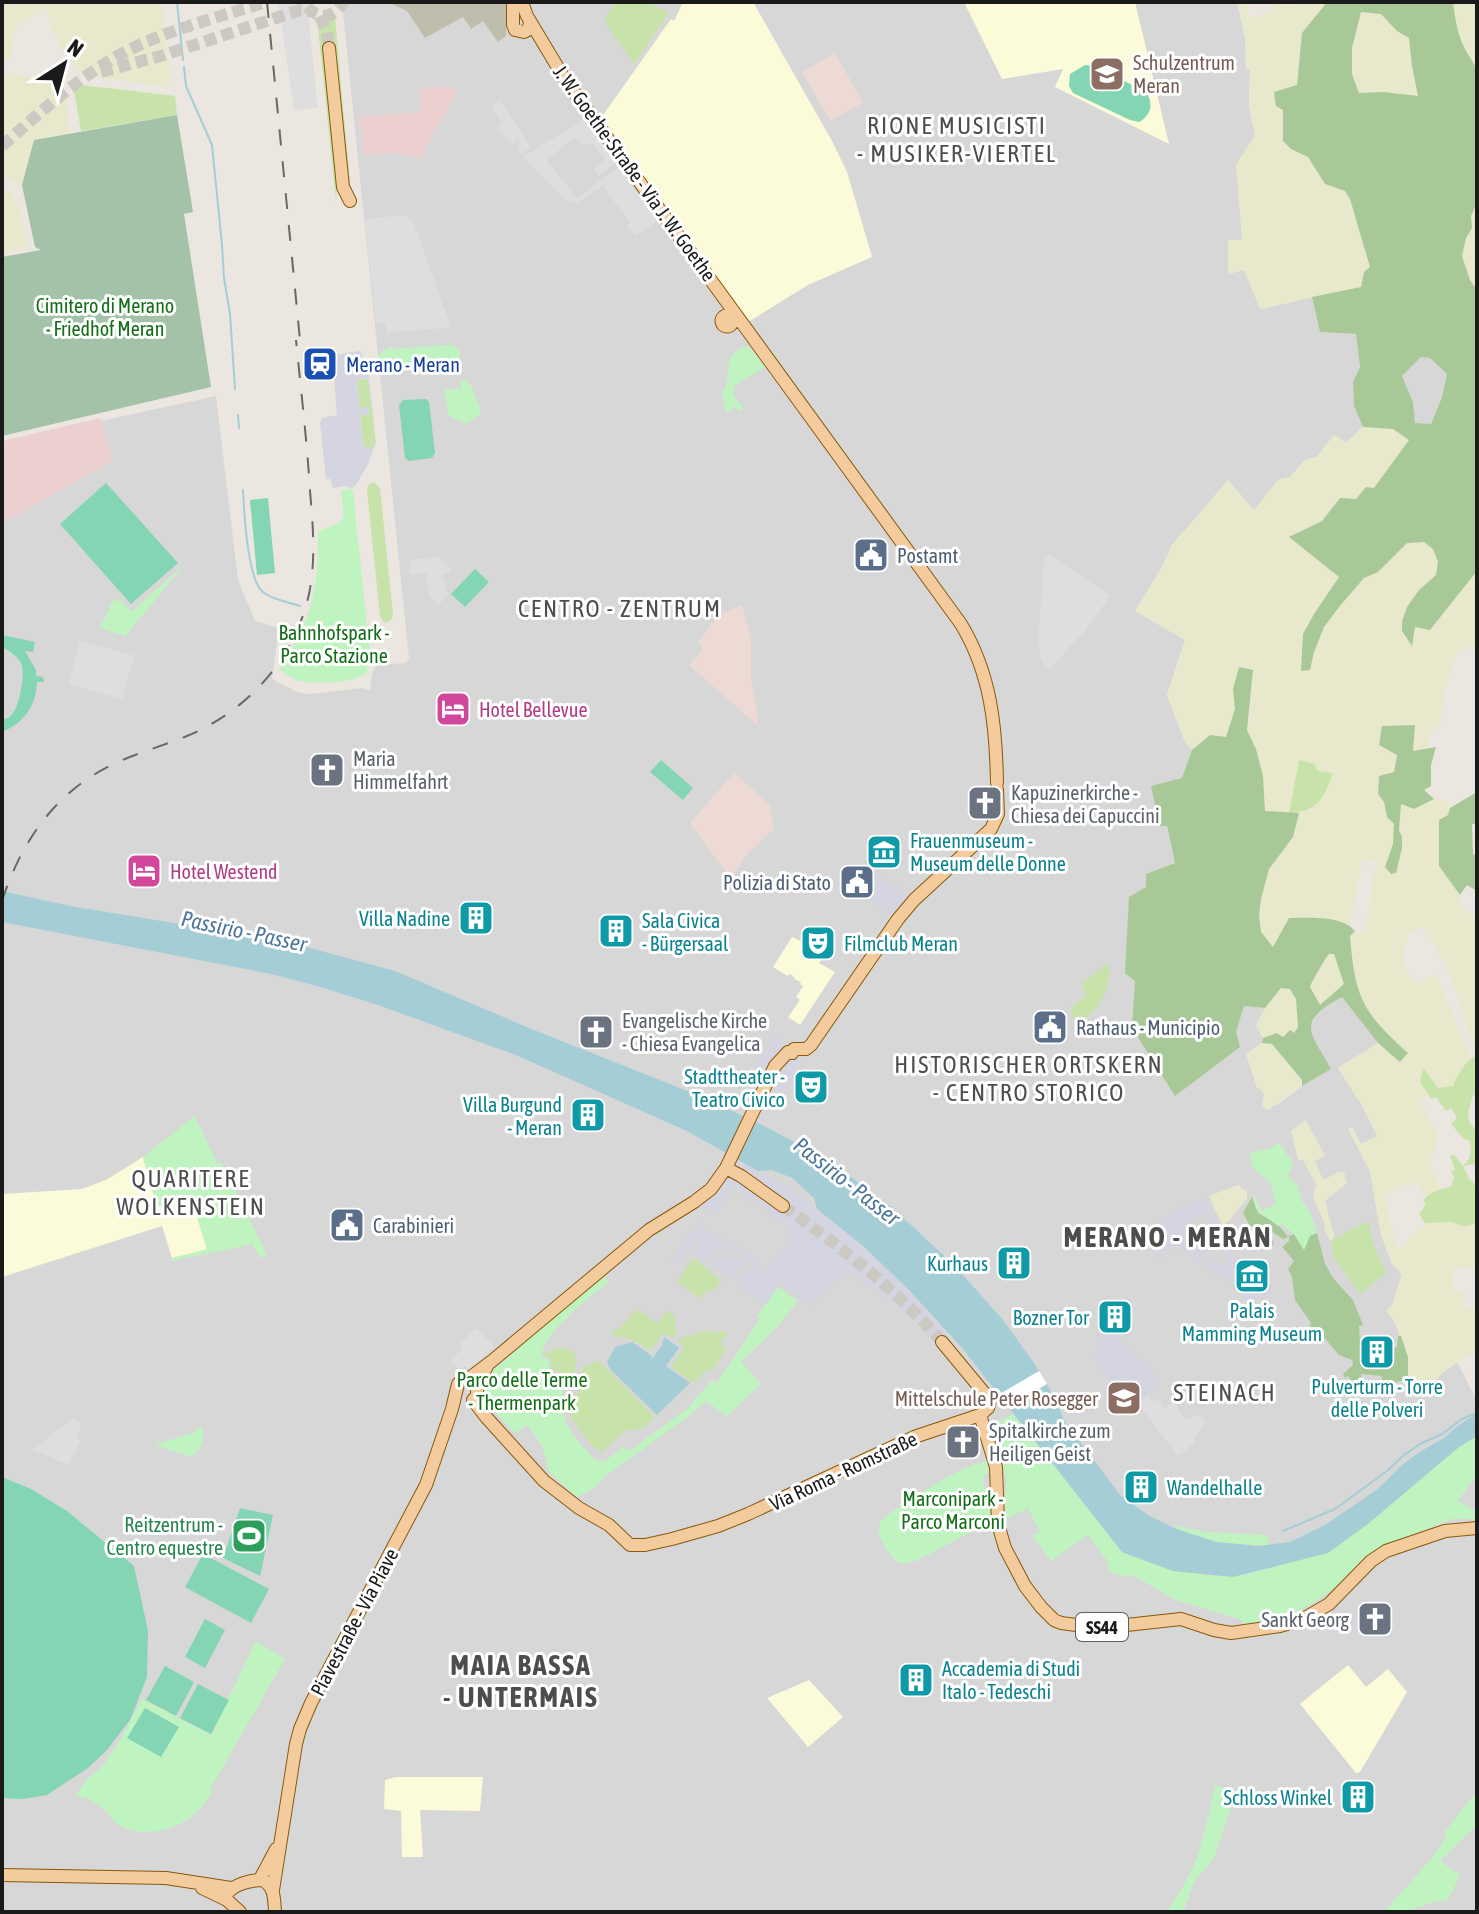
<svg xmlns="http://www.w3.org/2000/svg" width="1479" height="1914" viewBox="0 0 1479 1914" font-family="'Asap Condensed',sans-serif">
<rect width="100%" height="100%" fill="#ebe7e0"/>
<path fill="#d8d7d7" d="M342,2H1237L1245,37L1246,68L1250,70L1249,105L1255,136L1246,149L1241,212L1242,241L1229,274L1244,269L1261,309L1312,297L1320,332L1356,334L1360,367L1353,382L1354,406L1363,427L1346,443L1334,435L1317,457L1305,460L1290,477L1279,479L1254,510L1228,481L1172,545L1163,565L1136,611L1185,640L1167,695L1185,742L1192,750L1167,826L1175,863L1146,874L1236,1032L1244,1006L1265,1008L1256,1025L1263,1038L1262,1043L1246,1054L1264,1094L1277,1105L1302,1086L1330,1069L1311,1036L1310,1027L1316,1015L1329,1004L1342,997L1378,1043L1338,1068L1363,1107L1378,1136L1361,1144L1348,1129L1370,1171L1381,1235L1392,1264L1402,1274L1393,1303L1387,1311L1396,1325L1408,1357V1392L1430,1387L1443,1372L1457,1362L1477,1401V1912H2V442L216,396L238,580L255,621L279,628L272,679L297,692L309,694L363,688L370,691L372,674L376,665L405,663L409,659Z
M1421,357L1430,358L1447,374L1442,397L1431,424L1415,423L1413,402L1402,376Z"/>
<path fill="#ecd0d0" d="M440,87L453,88L456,95L432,134L421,159L395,153L364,156L359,117L421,112L420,89Z
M100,418L112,461L2,524V441Z"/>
<path fill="#fcfbd9" d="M683,2H753L832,141L847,172L872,257L808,285L748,322L604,125L601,118L671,19L674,21Z
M964,2H1135L1169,144L1055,87L1063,69L1002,79Z
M792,937L825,953L819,963L835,972L800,1025L788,1017L800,1000L796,997L803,986L800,984L801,982L794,979L795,978L790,974L788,976L773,967Z
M143,1157L157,1206L191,1196L207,1250L172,1258L162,1226L2,1277V1194L82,1189L106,1180Z
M1348,1665L1366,1687L1388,1669L1407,1692L1360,1772L1356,1773L1300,1704Z
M809,1680L843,1717L808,1747L767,1698Z
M396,1777H483L480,1811L420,1810L423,1857H402L401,1811L384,1809L385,1780Z"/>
<path fill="#eddad4" d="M835,53L863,103L830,121L802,72Z
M742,605L751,639V677L758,717L757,725L689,665L703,649L698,642L719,615Z
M734,773L770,805L774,829L747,854L731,879L690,823Z"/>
<path fill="#bfbead" d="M387,2H507L506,36L498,42L483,21L471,29L463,17L425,38L407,11Z"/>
<path fill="#e8e9cc" d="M2,2H162L171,83L167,87L83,75L62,49L52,30L47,6L16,27L10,60H2Z
M1237,2H1247L1248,18L1271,12L1269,2H1284L1286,6L1302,2H1327L1302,33L1297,85L1283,110L1291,149L1308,157L1325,184L1345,191L1350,199L1370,267L1364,272L1361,287L1260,309L1244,270L1228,274V240H1242L1236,165L1255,135L1249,105L1250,70L1246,68L1245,37Z
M1453,2H1477V70L1466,51L1460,38L1455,22Z
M1361,11L1381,13L1397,31L1409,38L1412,66L1419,97L1383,92L1359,93L1352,74V47Z
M2,72L46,80L66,97L69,133L34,140L22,185L2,177Z
M2,190L11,193L22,216L27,248L2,252Z
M1477,203V290L1470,281L1462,256L1466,238L1472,228L1471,216Z
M1363,427L1393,429L1409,440L1374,489L1366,487L1356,499L1340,498L1322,521L1290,537L1340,577L1314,614L1303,634L1302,671L1310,669L1314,652L1324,627L1339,607L1364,578L1378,572L1407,543L1424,542L1433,549L1438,562L1436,575L1419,590L1407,607L1402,620V631L1412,645L1415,627L1431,630L1477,571V650L1466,647L1456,654L1444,691L1440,724L1432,731L1427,748L1413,751L1415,725L1397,754L1394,772L1379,777L1378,794L1384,802L1387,817L1394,824L1393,844L1402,837L1399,830L1401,803L1414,809L1434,799L1446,801L1450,808L1439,866L1460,895L1458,900L1477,923L1476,1056L1458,996L1445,963L1423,927L1406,933L1408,939L1402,951L1403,963L1412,981L1418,983L1436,974L1471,1058L1460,1070L1453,1086L1438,1089L1420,1082L1428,1095L1419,1102L1439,1135L1430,1163L1440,1189L1426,1196L1415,1182L1384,1195L1397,1250L1425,1223L1451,1222L1466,1227L1477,1222V1268L1455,1267L1452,1290L1465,1292L1463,1309H1477V1350L1443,1372L1430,1387L1408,1392V1357L1396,1325L1387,1310L1393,1303L1402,1274L1392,1264L1381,1235L1370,1171L1348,1128L1352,1127L1361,1144L1377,1136L1363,1107L1338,1068L1378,1043L1400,1061L1407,1053L1388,1035L1368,1013L1359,996L1353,968L1350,936L1355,931H1365L1376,862L1362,860L1350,926L1323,918L1273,948L1261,932L1259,915L1261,899L1269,869L1293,837L1299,813L1311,809L1317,771L1299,761L1289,813L1265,812L1263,776L1256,749L1247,730L1251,712L1253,670L1233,689L1235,709L1226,737L1210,735L1192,750L1185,742L1167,695L1185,640L1135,611L1163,565L1172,545L1228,480L1254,510L1279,479L1290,477L1305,460L1317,457L1334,435L1346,443Z
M1329,954H1334L1344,984L1320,1005L1310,987L1312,981L1321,970L1324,959Z
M1281,988L1290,989L1296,999L1298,1027L1294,1033L1283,1038L1277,1033L1263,1038L1256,1025L1265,1008Z
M1262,1043L1272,1044L1302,1080V1086L1268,1110L1262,1107L1264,1094L1261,1089L1257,1088L1246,1054Z
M1306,1120L1325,1156L1315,1161L1323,1180L1339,1172H1344L1347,1183L1325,1201L1334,1235L1331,1242L1324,1229L1325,1224L1313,1197L1316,1184L1303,1160H1298L1291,1131Z
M1238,1185L1247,1192V1199L1229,1221L1222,1225L1209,1196Z"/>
<path fill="#c7e3a9" d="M615,2H646L669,13L634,64L604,21Z
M335,17L351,194L346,176L337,54L334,49L324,52L323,56L338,175L336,201L317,18L324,20Z
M73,84L175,96L177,115L81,131Z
M362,378L368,380L376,442L374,446L369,449L363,444L360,413L369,415L368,406L360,409L357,382Z
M373,482L380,488L393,615L392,619L387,623L383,622L380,616L367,491L368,485Z
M1299,760L1315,764L1317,771L1333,773C1325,797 1316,813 1289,813Z
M1107,964L1110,967C1108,992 1100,1012 1076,1023L1070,1009L1086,994L1081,984Z
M1477,1055V1101L1473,1094L1468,1113L1469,1121L1477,1133V1164L1463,1166L1470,1181L1472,1180L1477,1190V1222L1466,1227L1451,1222L1425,1223L1419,1214L1426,1204L1423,1201C1429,1192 1440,1189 1451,1187L1454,1177L1451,1171L1455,1170L1450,1156L1454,1155L1463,1166C1472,1158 1471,1153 1470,1141L1463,1138L1451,1124L1457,1118L1451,1108L1446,1111L1436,1097L1431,1099L1420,1082L1423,1068L1438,1088L1453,1086C1459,1073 1464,1062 1477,1055Z
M1369,1222C1371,1240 1377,1257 1387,1272L1360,1294L1333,1257L1331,1242L1357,1226Z
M693,1258L721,1280L715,1290L705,1292L700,1299L677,1282Z
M638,1310L658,1324L667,1311L675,1316L676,1335L674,1338L664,1333L651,1350L627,1338L615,1337L611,1332C624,1329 627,1316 638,1310Z
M710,1330L716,1334L724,1330L727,1333L720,1344L727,1349L711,1371L707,1369L694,1383L671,1367L684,1347L678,1341L681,1338Z
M561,1347L574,1352C578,1366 576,1372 567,1383L561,1374L551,1368V1358L544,1356L545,1353Z
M599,1361L655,1417L642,1429L626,1430L601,1453L591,1444L570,1417L567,1398L579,1393L581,1386L578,1377L583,1367Z"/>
<path fill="#a8c898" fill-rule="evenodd" d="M1327,2H1453C1455,18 1457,32 1464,47C1468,55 1473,61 1477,70V203L1471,216L1472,228L1466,238L1462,256L1470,280L1477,290V571L1430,630L1415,627L1412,646L1402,631V621L1407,607L1419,590L1436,575L1438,562L1433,549L1424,542L1407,543L1378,572L1364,578L1339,607L1324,627L1314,652L1310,670L1301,671L1303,634L1314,614L1339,577L1289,537L1322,521L1340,498L1356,499L1366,487L1374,488L1409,440L1393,429L1363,427L1354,406L1353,382L1360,367L1356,334L1320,332L1312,297L1361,287L1364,272L1370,267L1350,199L1345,191L1325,184L1308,157L1291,149L1283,141V110L1276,106L1274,92L1297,85L1302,33ZM1361,12L1381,14L1397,31L1409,38L1412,66L1418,96L1383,92L1359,93L1352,74V48ZM1421,357L1430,358L1447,374L1442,397L1431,424L1415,423L1413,402L1402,376Z
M1239,667L1253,670L1247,730L1256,749L1263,776L1265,811L1299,813L1293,837L1269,869L1261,899L1259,915L1261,932L1273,947L1289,918C1307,918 1342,915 1355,931L1350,936C1355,997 1362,1012 1408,1053L1400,1062L1378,1043L1342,997C1294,1023 1311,1032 1331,1069L1302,1086V1080L1272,1044L1262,1043L1263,1038L1277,1033L1283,1037L1290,1030L1294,1033L1298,1027L1296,999L1290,989L1281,988L1265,1008L1244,1006L1236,1032L1240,1047L1175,1096L1132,1028L1135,981L1125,973L1129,897L1146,887V874L1175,863L1167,826H1160L1151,786L1182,778L1192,750L1210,735L1226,737L1235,709L1233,689ZM1329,954H1334L1344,984L1320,1005L1310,987C1311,983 1326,957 1329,954Z
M1415,725L1413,751L1436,747L1431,765V786L1424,790L1434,799L1414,809L1401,804L1399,830L1402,837V848L1396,873L1391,874L1385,867L1393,844L1394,824L1387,817L1384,802L1378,794L1379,776L1394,772L1397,755L1379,745L1382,726Z
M1477,792V824H1472L1473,854L1475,855L1477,853V891L1467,885L1460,895L1439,866V820L1448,815L1450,808Z
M1252,1197L1258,1213C1269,1219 1281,1225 1288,1237L1283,1239L1272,1232L1270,1235L1274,1243L1272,1247L1249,1224L1243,1213Z
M1317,1233L1325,1264L1333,1278L1353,1300L1363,1325L1359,1326L1361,1360L1369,1368C1384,1367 1390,1363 1393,1348L1397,1347L1398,1336H1401L1408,1357V1380C1397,1380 1392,1386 1382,1388V1376L1361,1374L1362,1385L1356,1396L1350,1397L1346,1386L1352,1381L1348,1376L1345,1378L1343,1374L1353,1365L1352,1360L1339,1355L1322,1335L1319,1337L1317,1335L1313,1336L1309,1330L1311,1323L1295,1300L1292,1277L1288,1269L1294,1261L1282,1247L1289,1241V1236L1294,1234L1304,1249L1310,1235Z"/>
<path fill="#a3c2a7" d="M177,115L193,212L184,214L211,387L2,436V257L41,250L35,247L22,185L34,140Z"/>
<path fill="#bff4c1" d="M447,345H453L460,352L459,360L453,365L389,370C381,368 377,363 379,355L384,350L391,347L393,349Z
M748,346L765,367L735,385L733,393L743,409L739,411L735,407L726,413L722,390H725C733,370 720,354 748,346Z
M465,380L471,385L481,411L478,416L467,424L449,416L444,390L461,389V381Z
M351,489L353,491L368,636L371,656L366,663L368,672C355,684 313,685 296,680C290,677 285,673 279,669C311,623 319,587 318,531C350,520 344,521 341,490Z
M184,565L125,636L100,628L114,598L118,602L121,600L131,612Z
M195,1116L217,1163H222L267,1255L260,1258L252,1244L172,1261V1258L207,1249L191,1197L157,1207L143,1157Z
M1279,1143L1293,1163L1288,1176L1290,1180L1297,1184L1302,1201C1310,1209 1313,1221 1317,1233L1310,1236L1304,1250L1294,1234L1281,1224L1278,1226C1264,1214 1254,1215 1253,1194L1262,1211L1276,1204L1270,1182L1253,1168L1250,1153L1269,1149Z
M607,1271L609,1273L604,1279L609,1282C588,1299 545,1330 541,1357L549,1359V1371L561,1377L565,1384C556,1420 572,1436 596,1460L605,1461L624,1447L629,1451L687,1409L712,1380L717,1383L760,1319L757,1316L778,1287L798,1301L777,1327L741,1362L761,1384L727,1416L706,1401L685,1419L604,1477L593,1489L577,1497L549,1472L543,1447L527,1425L515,1433C499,1415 474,1399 490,1373Z
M1013,1414L1122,1552L1173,1571L1207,1575L1233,1576L1275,1567L1477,1436V1474L1458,1501L1477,1512V1519H1452L1394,1542L1371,1553L1333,1589L1315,1602L1284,1618L1244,1626L1242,1620L1232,1617L1174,1599L1136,1577L1114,1574L1106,1567L1109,1563L1088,1535L1051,1561L1032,1536L1040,1532L1028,1508L1005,1519L1006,1479L991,1429L993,1425Z
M200,1425C206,1434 204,1447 194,1455L189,1456L155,1445L195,1432Z
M987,1461L989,1474H985L983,1478L985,1493L990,1494L992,1521L918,1560L903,1564C893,1560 890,1555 885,1547C872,1524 880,1519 900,1507V1505C924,1492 960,1466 987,1461Z
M1175,1526L1206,1532L1267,1535L1269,1537L1267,1546L1216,1542L1174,1528Z
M256,1641L285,1659L210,1789L212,1793C207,1799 202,1807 197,1812C176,1832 140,1839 116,1823C108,1817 114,1820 108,1813C104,1809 93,1801 88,1799C84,1797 80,1797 76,1795L87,1779L102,1767L121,1739L142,1699L211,1735Z
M1215,1785L1230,1790L1232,1805L1213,1860L1195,1880L1183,1912H1166C1176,1897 1186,1883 1193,1867C1204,1841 1209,1813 1215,1785Z
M1476,1792L1477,1825L1440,1861L1460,1875L1448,1900L1433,1902L1403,1912H1384L1432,1858L1446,1837L1444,1833Z"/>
<path fill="#83d5b3" d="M1085,65L1093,66L1145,91C1154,102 1152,115 1139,122L1130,120L1073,93L1069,86L1070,74Z
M426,399L429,402L435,453L432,458L409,461L405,458L399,405L403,400Z
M106,483L178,563L131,604L60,524Z
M268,498L275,573L257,575L250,500Z
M475,569L489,582L465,607L451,594Z
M2,635L35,642L33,652L25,651L36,670V676L43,677L44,682H37C36,706 24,723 2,732V720C8,718 9,718 13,713C19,706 26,672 21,663C17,656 10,651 2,647Z
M661,760L693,788L683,800L650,772Z
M2,1477L31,1489L67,1511L134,1566L148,1631L147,1677L130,1720L107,1750L88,1768L47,1795L23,1799L2,1798Z
M240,1508L273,1515L260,1576L223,1558Z
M203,1554L269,1589L251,1623L185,1587Z
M205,1619L225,1630L205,1668L185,1657Z
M165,1666L194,1682L176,1716L146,1700Z
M198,1684L229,1700L211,1734L180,1718Z
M145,1708L179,1727L161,1757L127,1738Z"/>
<path fill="#dedede" d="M278,2H307L318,108L294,110Z
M500,100L530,147L522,154L518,148L521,144L517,139L513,144L496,127L502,123L491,106Z
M584,119L616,162L599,176L593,169L605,159L591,142L584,146L576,137L546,160L577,198L619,167L622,171L577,204L574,200L570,203L523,157Z
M622,172L658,220L636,236L627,225L630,223L603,186Z
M403,215L413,220L414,224L450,324L446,328L387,332L385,324L376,322L365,221L367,219Z
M1050,554L1110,596L1081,637L1077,638L1050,670L1041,660L1038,641L1044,560Z
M438,557L452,571L440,576L446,584L444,589L449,594L438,605L429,596L426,573L410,575V560Z
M80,640L134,656L122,699L69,684Z
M475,1329H478L494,1347L469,1370L464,1366L458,1369L450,1361L463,1348L460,1344Z
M1147,1395L1153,1402L1157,1398L1164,1408L1174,1402L1185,1420L1200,1415L1206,1421L1193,1439L1196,1442L1178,1456L1138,1404Z
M73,1418L82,1424L76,1437L81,1440L69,1465L32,1450Z"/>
<path fill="#d5d5e1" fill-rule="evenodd" d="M360,351L363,356L360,361V366L367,372L369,377L376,443L368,464L356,485L351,489L346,486L333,488L330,479H324L326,478L320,423L322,418L337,415L332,355ZM360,378H364L368,380L376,441L374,446L369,449L363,444L360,414L363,413L364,416L369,415L368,405L360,409L357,383Z
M867,869H871L905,893L908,901L891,918L888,914L853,891Z
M775,1034L805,1067L804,1069L800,1067L796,1072L785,1095L760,1082V1076L752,1072Z
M738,1159L790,1190L846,1232L908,1289L949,1336L937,1345L908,1313L847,1270L810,1305L780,1283L765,1305L742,1288L743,1285L741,1284L714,1265L732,1241L741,1247L737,1252L731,1248L724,1257L728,1261L732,1257L737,1260L744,1249L753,1256L744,1267L740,1265L734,1273L742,1278L756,1258L760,1260L756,1266L766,1273L789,1241L785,1238L791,1229L750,1200V1198L734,1187L715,1215L707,1209L702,1202L735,1167L734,1161Z
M1206,1197L1207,1199L1204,1201L1215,1222L1218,1221L1223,1232L1235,1243L1234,1245L1237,1247L1234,1254L1235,1260L1240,1264H1247L1244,1270L1260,1284L1264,1281L1274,1294L1253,1300L1250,1305H1248L1242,1298L1244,1295L1231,1282L1176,1246L1172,1245L1160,1260L1156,1256L1150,1243L1152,1240L1148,1235L1151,1231L1176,1211ZM1200,1213L1230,1247L1225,1252L1229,1257L1226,1264H1222L1214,1260L1209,1265L1203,1260L1207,1254L1201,1251L1180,1227Z
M699,1223L704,1227L703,1228L708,1232L710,1231L727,1243L721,1251L717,1249L707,1263L692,1253L699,1242L695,1239L677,1265L671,1261Z
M1107,1328L1153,1372L1160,1383L1133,1408L1092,1355L1098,1350L1096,1346Z"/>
<path fill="#a4cdd6" d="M2,891L70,906L284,941L395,971L534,1030L700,1096L758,1123L802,1146L832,1163L894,1209L955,1266L1003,1320L1034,1363L1055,1398L1064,1420L1120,1495L1148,1515L1174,1528L1216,1542L1259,1546L1290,1542L1325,1525L1379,1488L1403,1464L1418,1453L1444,1438L1455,1428L1477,1413V1436L1459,1447L1368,1524L1328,1553L1233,1577L1173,1571L1122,1552L963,1349L908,1289L863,1246L817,1209L814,1198L792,1178L772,1170L758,1171L687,1131L518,1056L378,1005L317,986L271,974L2,922Z
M665,1337L679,1348L666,1366L690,1383L657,1415L610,1369L607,1362L615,1347L632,1342L652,1356L650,1361L663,1344L662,1342Z"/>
<path fill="#fff" d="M1039,1371L1047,1384L1008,1407L998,1395Z"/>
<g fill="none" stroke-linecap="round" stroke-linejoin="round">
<path stroke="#a4cdd6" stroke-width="2" d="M177,2L183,60
M184,67L186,86L212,145L222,245L224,278L230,314L235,389
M238,415L239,428
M243,490C244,511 247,582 264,593C274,600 288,602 300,606
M1283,1531L1335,1509L1387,1471L1404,1455L1420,1444L1442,1434L1462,1419L1474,1414H1477"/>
<path stroke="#ccc8c2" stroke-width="12" stroke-dasharray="12 6" stroke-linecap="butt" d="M307,7C319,20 335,18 343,2
M320,16L327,32L329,48
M101,72L164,55L300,10L311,11
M2,146C44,109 86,70 137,46C178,27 223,16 266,2
M783,1206C841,1247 896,1289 942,1342"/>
<defs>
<path id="major" d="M513,2V25L515,30L524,32L528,30L530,23
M522,2L527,16L566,81L961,624C991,674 996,726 997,783
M329,48L343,187L350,201
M721.5 321a5.5 5.5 0 1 1 11 0a5.5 5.5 0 1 1-11 0Z
M794,1049H806L811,1045L898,919L914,900L991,829L998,814L997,789
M726,1168L741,1176L783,1206
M473,1400L486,1417L544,1481L579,1508L609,1525L630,1545H645L672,1539L718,1526L748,1514L914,1437L980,1415L988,1408L990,1400L942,1342
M473,1400L477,1396V1386L487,1366
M980,1415L996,1467L998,1524L1005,1548L1025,1586L1041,1607L1054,1620L1061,1623L1099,1628L1181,1619L1214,1630L1231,1633L1280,1626L1303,1619L1329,1604L1371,1561L1386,1551L1445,1531L1477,1528
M2,1875L166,1878L231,1888
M260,1879L276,1849
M202,1888L227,1900L240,1912
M273,1890L296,1744L300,1729L311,1703L426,1485L452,1409L458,1384L462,1380L468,1379L492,1361L649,1230L694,1202L711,1189L726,1168L775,1066L788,1052L792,1053L794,1049
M227,1900L226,1895C233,1884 251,1880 263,1880C275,1888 274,1898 275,1912"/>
</defs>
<use href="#major" stroke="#86590b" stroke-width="14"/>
<use href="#major" stroke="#f4cb9d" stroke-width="12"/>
<path stroke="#686868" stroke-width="2" stroke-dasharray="16 16" stroke-linecap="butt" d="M267,2L300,340
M2,901C18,851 46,805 92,776C121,757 155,749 187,736C247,711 295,659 309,594C316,560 313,526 310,491C307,441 301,391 296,340"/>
</g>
<defs>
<symbol id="school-square" viewBox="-11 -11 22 22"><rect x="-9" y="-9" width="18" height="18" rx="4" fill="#8d6e63" stroke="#fff"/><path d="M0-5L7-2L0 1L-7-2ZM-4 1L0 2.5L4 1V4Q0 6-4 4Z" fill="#fff"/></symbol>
<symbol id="station-square" viewBox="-11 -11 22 22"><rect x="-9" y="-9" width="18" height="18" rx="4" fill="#1a4fb4" stroke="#fff"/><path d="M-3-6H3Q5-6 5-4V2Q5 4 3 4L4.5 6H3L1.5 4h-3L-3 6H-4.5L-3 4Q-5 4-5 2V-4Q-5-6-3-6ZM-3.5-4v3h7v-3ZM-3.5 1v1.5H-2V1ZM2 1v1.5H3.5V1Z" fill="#fff"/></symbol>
<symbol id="civic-square" viewBox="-11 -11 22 22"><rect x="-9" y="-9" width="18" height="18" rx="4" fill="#5c6f8a" stroke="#fff"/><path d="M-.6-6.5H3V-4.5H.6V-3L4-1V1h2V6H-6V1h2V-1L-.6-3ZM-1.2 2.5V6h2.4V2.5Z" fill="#fff"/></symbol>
<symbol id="hotel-square" viewBox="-11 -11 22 22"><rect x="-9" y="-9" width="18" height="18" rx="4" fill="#d1479c" stroke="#fff"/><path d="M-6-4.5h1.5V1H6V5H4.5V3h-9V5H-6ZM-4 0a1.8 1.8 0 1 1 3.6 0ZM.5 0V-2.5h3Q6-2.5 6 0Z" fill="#fff"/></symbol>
<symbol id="church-square" viewBox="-11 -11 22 22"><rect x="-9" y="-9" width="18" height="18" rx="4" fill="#6b7280" stroke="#fff"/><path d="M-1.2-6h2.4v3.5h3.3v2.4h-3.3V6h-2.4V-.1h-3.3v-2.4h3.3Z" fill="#fff"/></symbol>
<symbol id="museum-square" viewBox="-11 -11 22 22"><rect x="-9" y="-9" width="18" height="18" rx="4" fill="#0f9aa8" stroke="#fff"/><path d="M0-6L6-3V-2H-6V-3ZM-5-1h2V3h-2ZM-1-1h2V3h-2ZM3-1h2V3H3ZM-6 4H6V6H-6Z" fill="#fff"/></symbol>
<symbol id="building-square" viewBox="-11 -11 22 22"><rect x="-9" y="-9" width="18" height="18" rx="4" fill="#0f9aa8" stroke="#fff"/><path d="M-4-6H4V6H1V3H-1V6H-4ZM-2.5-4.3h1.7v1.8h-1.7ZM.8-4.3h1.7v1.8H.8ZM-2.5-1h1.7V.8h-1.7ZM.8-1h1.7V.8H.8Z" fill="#fff"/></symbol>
<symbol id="theatre-square" viewBox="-11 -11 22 22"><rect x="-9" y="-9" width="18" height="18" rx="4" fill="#0f9aa8" stroke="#fff"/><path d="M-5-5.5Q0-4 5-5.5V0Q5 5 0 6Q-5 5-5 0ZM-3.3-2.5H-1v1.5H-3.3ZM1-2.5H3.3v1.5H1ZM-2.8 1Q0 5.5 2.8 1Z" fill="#fff"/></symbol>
<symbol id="stadium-square" viewBox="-11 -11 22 22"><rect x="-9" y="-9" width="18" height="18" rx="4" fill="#2e9e5b" stroke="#fff"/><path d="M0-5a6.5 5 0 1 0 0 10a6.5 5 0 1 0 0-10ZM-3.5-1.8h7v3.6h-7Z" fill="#fff"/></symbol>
</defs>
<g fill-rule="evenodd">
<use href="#school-square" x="1087" y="54" width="40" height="40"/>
<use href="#station-square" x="300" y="344" width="40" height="40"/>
<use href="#civic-square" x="851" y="535" width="40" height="40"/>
<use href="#hotel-square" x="433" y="689" width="40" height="40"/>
<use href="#church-square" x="307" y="750" width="40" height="40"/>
<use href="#church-square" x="965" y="783" width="40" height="40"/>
<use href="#museum-square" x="864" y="832" width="40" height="40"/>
<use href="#hotel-square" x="124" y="851" width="40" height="40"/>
<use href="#civic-square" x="837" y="862" width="40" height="40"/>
<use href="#building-square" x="456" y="898" width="40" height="40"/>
<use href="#building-square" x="596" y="911" width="40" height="40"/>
<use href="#theatre-square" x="798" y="923" width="40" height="40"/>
<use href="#civic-square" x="1030" y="1007" width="40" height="40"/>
<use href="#church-square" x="576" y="1012" width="40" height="40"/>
<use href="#theatre-square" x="791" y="1067" width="40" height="40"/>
<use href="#building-square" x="568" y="1095" width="40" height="40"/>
<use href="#civic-square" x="327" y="1205" width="40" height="40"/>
<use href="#building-square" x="994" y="1243" width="40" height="40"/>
<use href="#museum-square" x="1232" y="1256" width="40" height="40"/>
<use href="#building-square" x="1095" y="1297" width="40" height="40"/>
<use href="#building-square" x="1357" y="1332" width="40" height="40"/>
<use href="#school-square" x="1104" y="1378" width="40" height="40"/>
<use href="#church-square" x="943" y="1422" width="40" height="40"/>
<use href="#building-square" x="1121" y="1467" width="40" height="40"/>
<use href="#stadium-square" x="229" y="1516" width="40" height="40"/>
<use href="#church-square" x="1355" y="1599" width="40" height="40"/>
<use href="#building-square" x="896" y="1660" width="40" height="40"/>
<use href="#building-square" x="1338" y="1777" width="40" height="40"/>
</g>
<g text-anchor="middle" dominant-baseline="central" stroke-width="6" stroke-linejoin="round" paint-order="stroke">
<rect fill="#fff" stroke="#5f5f5f" stroke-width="2" x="1076" y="1613" width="52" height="28" rx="6"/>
<g font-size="18" font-weight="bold" fill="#1a1a1a">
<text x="1102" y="1627">SS44</text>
</g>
<g font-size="20" fill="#785e54" stroke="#fff" text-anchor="start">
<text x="1133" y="62">Schulzentrum<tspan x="1133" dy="23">Meran</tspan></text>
<text x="1098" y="1398" text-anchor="end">Mittelschule Peter Rosegger</text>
</g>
<g font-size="20" fill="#1a1a1a" stroke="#fff">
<text transform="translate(635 173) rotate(54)">J. W. Goethe-Straße - Via J. W. Goethe</text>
<text transform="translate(843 1471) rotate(-25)">Via Roma - Romstraße</text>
<text transform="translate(354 1622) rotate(-62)">Piavestraße - Via Piave</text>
</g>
<g font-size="20" fill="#136e17" stroke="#fff">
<text x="105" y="305">Cimitero di Merano<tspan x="105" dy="23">- Friedhof Meran</tspan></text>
<text x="334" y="632">Bahnhofspark -<tspan x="334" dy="23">Parco Stazione</tspan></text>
<text x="522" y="1379">Parco delle Terme<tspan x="522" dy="23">- Thermenpark</tspan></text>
<text x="953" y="1498">Marconipark -<tspan x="953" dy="23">Parco Marconi</tspan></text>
</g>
<g font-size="20" fill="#164399" stroke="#fff" text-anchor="start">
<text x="346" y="364">Merano - Meran</text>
</g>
<g font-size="20" fill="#4e5e75" stroke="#fff" text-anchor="start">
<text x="897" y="555">Postamt</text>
<text x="831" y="882" text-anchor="end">Polizia di Stato</text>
<text x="1076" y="1027">Rathaus - Municipio</text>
<text x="373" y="1225">Carabinieri</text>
</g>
<g font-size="20" fill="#b23c85" stroke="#fff" text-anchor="start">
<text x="479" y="709">Hotel Bellevue</text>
<text x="170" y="871">Hotel Westend</text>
</g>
<g font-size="20" fill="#5b616d" stroke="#fff" text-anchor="start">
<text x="353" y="758">Maria<tspan x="353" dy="23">Himmelfahrt</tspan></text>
<text x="1011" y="792">Kapuzinerkirche -<tspan x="1011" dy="23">Chiesa dei Capuccini</tspan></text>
<text x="622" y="1020">Evangelische Kirche<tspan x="622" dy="23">- Chiesa Evangelica</tspan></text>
<text x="989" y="1430">Spitalkirche zum<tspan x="989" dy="23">Heiligen Geist</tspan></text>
<text x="1349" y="1619" text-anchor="end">Sankt Georg</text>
</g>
<g font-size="20" fill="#0d838f" stroke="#fff" text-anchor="end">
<text x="910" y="840" text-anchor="start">Frauenmuseum -<tspan x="910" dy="23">Museum delle Donne</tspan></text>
<text x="450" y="918">Villa Nadine</text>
<text x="642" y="920" text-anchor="start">Sala Civica<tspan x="642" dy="23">- Bürgersaal</tspan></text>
<text x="844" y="943" text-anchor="start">Filmclub Meran</text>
<text x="785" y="1076">Stadttheater -<tspan x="785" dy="23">Teatro Civico</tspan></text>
<text x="562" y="1104">Villa Burgund<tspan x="562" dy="23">- Meran</tspan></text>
<text x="988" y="1263">Kurhaus</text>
<text x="1252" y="1310" text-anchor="middle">Palais<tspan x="1252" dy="23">Mamming Museum</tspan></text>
<text x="1089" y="1317">Bozner Tor</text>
<text x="1377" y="1386" text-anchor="middle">Pulverturm - Torre<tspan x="1377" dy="23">delle Polveri</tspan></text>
<text x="1167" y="1487" text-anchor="start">Wandelhalle</text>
<text x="942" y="1668" text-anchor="start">Accademia di Studi<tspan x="942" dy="23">Italo - Tedeschi</tspan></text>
<text x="1332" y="1797">Schloss Winkel</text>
</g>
<g font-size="20" fill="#27864d" stroke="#fff" text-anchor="end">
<text x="223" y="1524">Reitzentrum -<tspan x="223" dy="23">Centro equestre</tspan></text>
</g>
<g font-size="22" font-style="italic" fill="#4c769a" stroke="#fff">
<text transform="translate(244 931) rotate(12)">Passirio - Passer</text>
<text transform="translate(847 1181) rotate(38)">Passirio - Passer</text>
</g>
<g font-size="24" letter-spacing="2" fill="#4d4d4d" stroke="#fff">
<text x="957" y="125">RIONE MUSICISTI<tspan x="957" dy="28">- MUSIKER-VIERTEL</tspan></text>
<text x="620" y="608">CENTRO - ZENTRUM</text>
<text x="1029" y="1064">HISTORISCHER ORTSKERN<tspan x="1029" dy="28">- CENTRO STORICO</tspan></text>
<text x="191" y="1178">QUARITERE<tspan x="191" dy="28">WOLKENSTEIN</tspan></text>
<text x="1225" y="1392">STEINACH</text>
</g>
<g font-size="28" font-weight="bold" letter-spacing="2" fill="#4d4d4d" stroke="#fff">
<text x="1168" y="1237">MERANO - MERAN</text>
<text x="521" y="1665">MAIA BASSA<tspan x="521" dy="32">- UNTERMAIS</tspan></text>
</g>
</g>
<rect width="1479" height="1914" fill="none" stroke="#1a1a1a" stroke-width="8"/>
<g transform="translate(64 64) rotate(36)" stroke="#ffffff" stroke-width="6" paint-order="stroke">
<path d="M0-6L14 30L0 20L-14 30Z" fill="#1a1a1a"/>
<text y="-12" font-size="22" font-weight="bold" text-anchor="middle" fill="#1a1a1a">N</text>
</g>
</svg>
